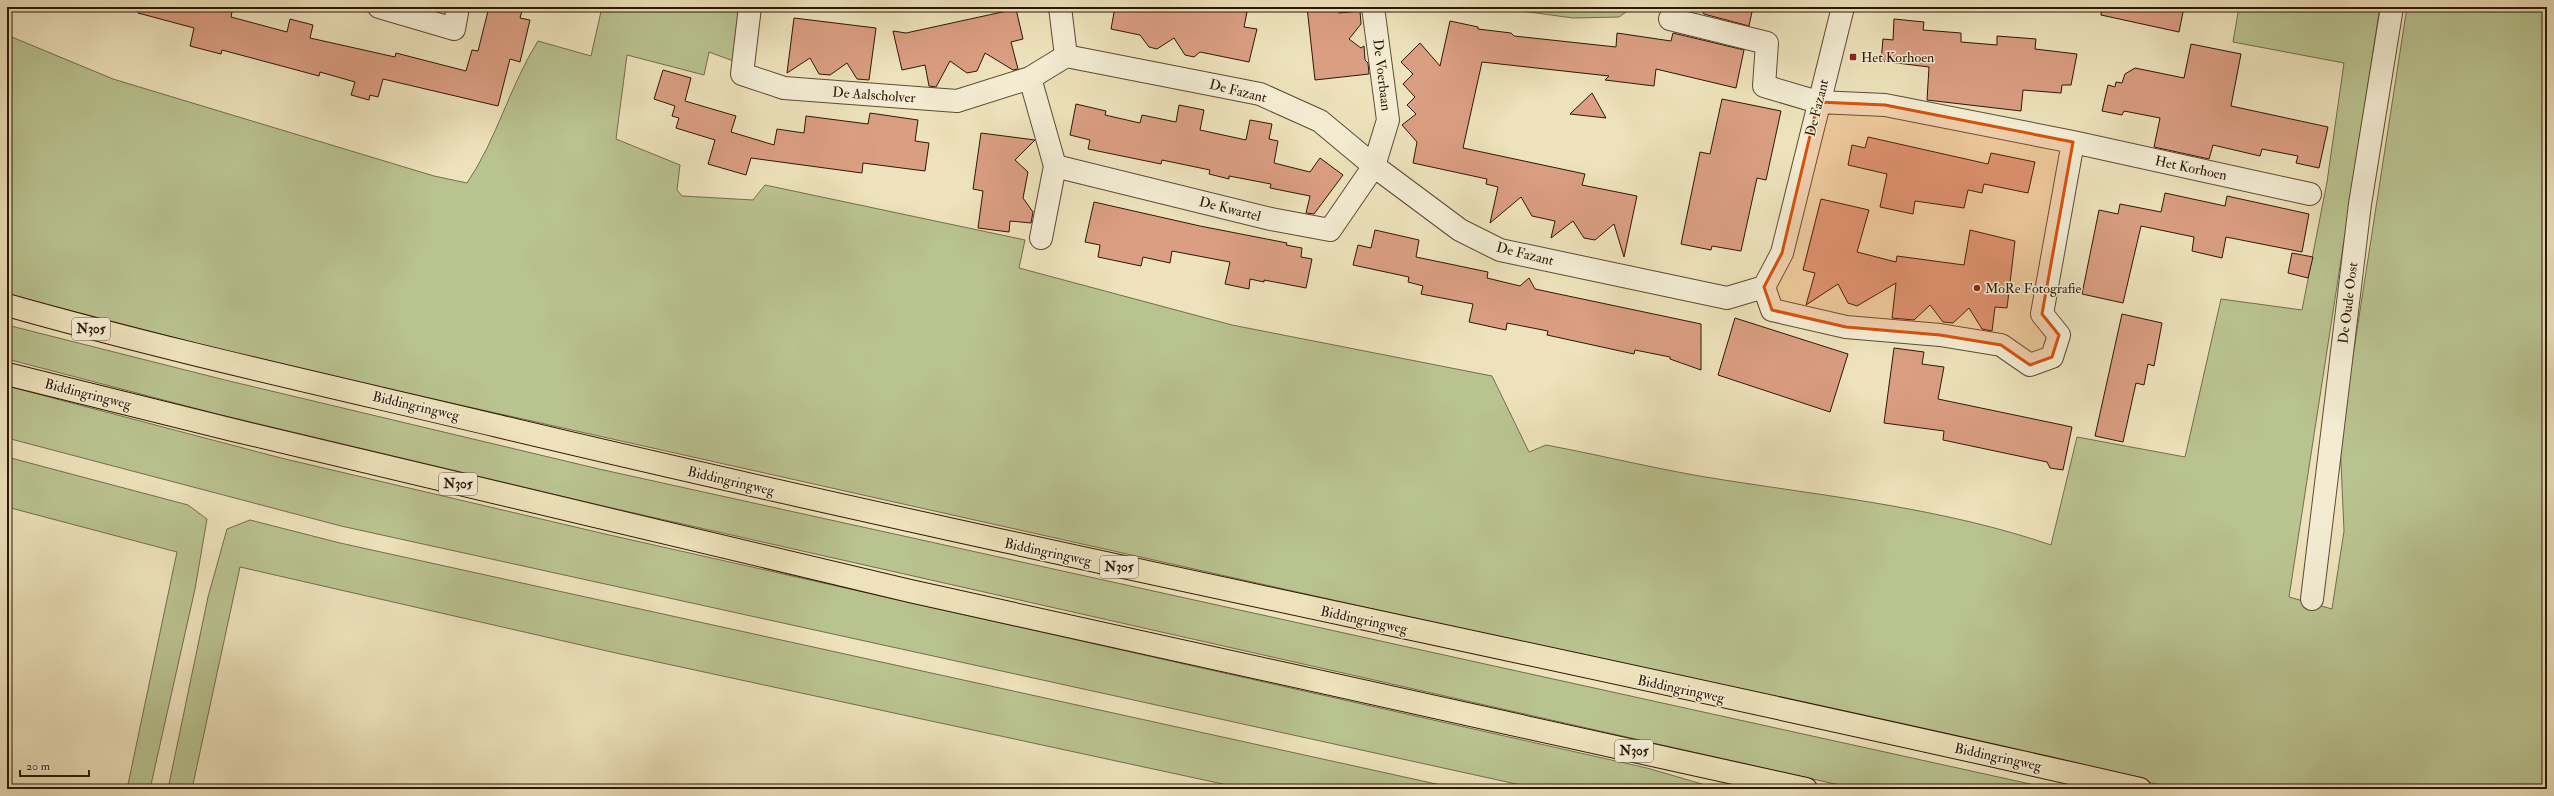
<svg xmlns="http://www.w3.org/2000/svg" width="2554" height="796" viewBox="0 0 2554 796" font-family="'IM FELL Double Pica',serif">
<rect width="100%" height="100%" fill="#ede2bb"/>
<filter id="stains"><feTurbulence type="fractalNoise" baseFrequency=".005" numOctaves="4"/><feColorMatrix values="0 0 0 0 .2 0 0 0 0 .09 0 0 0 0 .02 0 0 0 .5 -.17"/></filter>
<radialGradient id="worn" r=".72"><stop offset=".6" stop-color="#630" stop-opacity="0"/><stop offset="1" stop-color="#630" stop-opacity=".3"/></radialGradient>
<path fill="#b9c390" stroke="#746d4a" d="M602,7H745L736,62L709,52L704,75L627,55L616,139L680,165L677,190L682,196L753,200L765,185L1025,240L1019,268L1232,325L1492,376L1529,452L1546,445C1605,456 1664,471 1724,480C1833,497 1946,509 2051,545L2077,437L2185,457L2221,299L2302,310L2327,182L2344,63L2233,42L2239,7H2380L2289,597L2332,609L2344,531L2340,440L2407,7H2547V789H2179L272,363L7,294V35L113,79L434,176L467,183C497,139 510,85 538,41L591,56Z
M1492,7H1633L1619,17L1573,18Z
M7,325L225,380L599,469L2053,789H1857L603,506L217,414L7,359Z
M7,386L281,458L605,534L1647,768L1719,789H1539L341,526L7,438Z
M7,457L188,505L207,519L195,589L150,789H127L177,552L7,507Z
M250,520L340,543L1459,789H1246L616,653L240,567L192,789H168L208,597L227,529Z"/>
<path fill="#da9e82" stroke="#2e1705" d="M139,7H233L231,17L287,32L290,19L313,25L310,38L395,57L396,53L466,71L472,50L478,51L489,7H523L520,18L530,20L520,62L510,59L498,106L383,79L378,97L370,95L369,100L351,95L355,82L320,72L319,76L222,50L221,54L190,46L194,28L138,13Z
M1115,7H1222L1247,12L1244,27L1257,29L1249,62L1200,52L1194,57L1185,55L1174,38L1157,49L1149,47L1140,35L1111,29Z
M1307,7H1338L1339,13L1360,11L1361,24L1349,39L1361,48L1364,46L1365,60L1368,63L1369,74L1315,80Z
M1698,7H1753L1749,26L1704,14Z
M2102,7H2184L2179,32L2101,15Z
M1016,9L1023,39L1011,42L1018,69L1013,70L985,53L977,71L967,73L950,61L936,87L929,86L925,65L902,70L893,31L906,33Z
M794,18L876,28L869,80L857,79L847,63L830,75L819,74L810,58L787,73Z
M1894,19L1924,22L1923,30L1961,33V42L1997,45V36L2036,39L2035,49L2077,54L2071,85H2062L2061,93L2023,90L2021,111L1927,100L1929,67L1881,61L1883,39L1893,40Z
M1450,21L1478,27V29L1511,33L1514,36L1616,47L1617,33L1671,41L1673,33L1744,50L1736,88L1656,69L1654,86L1605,80L1609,76L1482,62L1463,148L1585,174L1582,185L1637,196L1624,257L1614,224L1595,240L1584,238L1573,221L1551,238L1555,221L1532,216L1521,197L1490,223L1498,187L1486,184L1487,179L1413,163L1417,142L1402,125L1416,114L1407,105L1415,97L1403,84L1413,74L1401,62L1420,43L1440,66Z
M2191,44L2241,54L2231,106L2328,127L2319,168L2296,163L2298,156L2262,149L2260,156L2213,145L2209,159L2154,147L2160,118L2124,111L2122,115L2102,111L2108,85L2115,87L2116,82L2122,83L2125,74L2135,68L2184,78Z
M663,70L691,78L685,101L736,116L731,132L774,145L777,129L804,133L806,116L868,124L870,113L918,120L915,141L929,143L925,171L863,163L862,173L751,158L746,175L708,164L715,140L676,128L679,118L672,116L675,106L654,99Z
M1592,93L1606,118L1570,114Z
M1722,99L1781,111L1766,180L1757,178L1741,251L1712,246L1711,250L1681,244L1700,152L1710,154Z
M1076,104L1106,111L1105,115L1140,123L1142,115L1176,122L1179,105L1204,110L1200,130L1246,140L1250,120L1272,124L1269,139L1278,141L1274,163L1310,172L1320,158L1343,175L1314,214L1306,213L1310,196L1270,188L1271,184L1229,176V179L1209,174L1210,170L1162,160L1161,164L1088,149L1090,140L1070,135Z
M981,133L1035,140L1015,160L1028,172L1023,198L1033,212L1031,223L1010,221L1009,232L978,228L983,191L973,189Z
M1868,137L1988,164L1991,153L2035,162L2028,193L1984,184L1982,193L1968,190L1964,208L1915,201L1913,214L1880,207L1887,174L1848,165L1852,145L1865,148Z
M2165,193L2225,206L2227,196L2309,214L2302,252L2226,237L2222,258L2192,251L2194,237L2141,226L2123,303L2082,294L2099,210L2118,214L2120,204L2161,212Z
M1821,199L1869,210L1857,252L1896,262L1897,256L1964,265L1970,230L2015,241L2007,308L1995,307L1992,331L1982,329L1969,308L1953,323L1943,322L1930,305L1914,320L1892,318L1896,283L1857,306L1848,303L1838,284L1806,305L1815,273L1803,270Z
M1094,202L1200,226L1287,243L1286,245L1302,248L1301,257L1312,259L1306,288L1264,280V282L1250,279L1249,289L1225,284L1230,262L1172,251L1170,263L1143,257L1141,266L1098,257L1100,245L1085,242Z
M1375,230L1419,240L1416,257L1488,272L1487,278L1520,286L1529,278L1535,289L1701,324V370L1670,359V357L1635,350L1634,354L1547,335L1548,331L1507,323L1506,330L1469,322L1473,304L1421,294L1423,286L1408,282L1409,277L1353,265L1358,245L1371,248Z
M2292,253L2313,257L2308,278L2288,273Z
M2122,314L2162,323L2154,366L2148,364L2144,385L2136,383L2123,442L2095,436Z
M1735,318L1848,354L1830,412L1718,375Z
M1894,348L1924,352L1922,364L1944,367L1938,399L2072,427L2063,470L2050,468L2047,462L1943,440L1944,431L1884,423Z"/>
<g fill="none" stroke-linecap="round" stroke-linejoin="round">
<defs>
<path id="minor" d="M379,7L454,29L458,7
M750,7L742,74L784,88L957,101L1030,78L1066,56
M1060,7L1066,56L1260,94L1320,121L1374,166L1460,230L1500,250L1727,298L1764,287L1782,253L1843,7
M1670,19L1767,43L1764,86L1818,102L1885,105L2073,142L2310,194
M1030,78L1055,166L1271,219L1330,230L1374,166L1388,120L1373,7
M1041,238L1055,166
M1764,287L1772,310L1846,327L1940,335L2001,345L2030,365L2052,357L2059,335L2042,314L2073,142
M2312,599L2360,204L2392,7"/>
<path id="primary" d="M7,305C169,351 334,387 498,426C1043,556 1594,663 2140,789
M7,374L233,430L910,591L1806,789"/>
</defs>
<use href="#minor" stroke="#5e4a32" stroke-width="24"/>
<use href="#primary" stroke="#2e1705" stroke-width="24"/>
<use href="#minor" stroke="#f3ecd3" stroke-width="22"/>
<use href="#primary" stroke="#ede2bb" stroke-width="22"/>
</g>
<path fill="#d5520b" fill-opacity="0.2" stroke="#d5520b" stroke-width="3" stroke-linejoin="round" d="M1818,102L1885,105L2073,142L2042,314L2059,335L2052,357L2030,365L2001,345L1940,335L1846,327L1772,310L1764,287L1782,253Z"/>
<g fill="#8f2418" stroke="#f3ecd3" stroke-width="1.5">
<rect x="1849" y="53" width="8" height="8" rx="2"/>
<circle cx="1977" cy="288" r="4"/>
</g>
<g text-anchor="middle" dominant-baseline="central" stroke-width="3" stroke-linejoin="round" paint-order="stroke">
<g fill="#f3ecd3" stroke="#695743" stroke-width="1">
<rect x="72" y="318" width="38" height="22" rx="3"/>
<rect x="439" y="473" width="38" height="22" rx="3"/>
<rect x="1100" y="556" width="38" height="22" rx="3"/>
<rect x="1615" y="740" width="38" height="22" rx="3"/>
</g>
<g font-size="13" font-weight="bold" fill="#2e1705">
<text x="91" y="329">N305</text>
<text x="458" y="484">N305</text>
<text x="1119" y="567">N305</text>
<text x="1634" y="751">N305</text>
</g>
<g font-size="14" fill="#2e1705" stroke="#f3ecd3" text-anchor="start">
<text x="1861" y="57">Het Korhoen</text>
<text x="1985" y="288">MoRe Fotografie</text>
</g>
<g font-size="14" fill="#2e1705" stroke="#f3ecd3">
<text transform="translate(1382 75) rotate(83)">De Voerbaan</text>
<text transform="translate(1238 91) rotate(14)">De Fazant</text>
<text transform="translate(874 95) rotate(4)">De Aalscholver</text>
<text transform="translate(1817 108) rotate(-76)">De Fazant</text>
<text transform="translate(2191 168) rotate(12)">Het Korhoen</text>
<text transform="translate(1230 209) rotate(14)">De Kwartel</text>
<text transform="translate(1525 254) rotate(14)">De Fazant</text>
<text transform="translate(2348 303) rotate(-83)">De Oude Oost</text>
<text transform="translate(88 394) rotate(14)">Biddingringweg</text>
<text transform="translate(416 406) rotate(13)">Biddingringweg</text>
<text transform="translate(731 481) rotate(13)">Biddingringweg</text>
<text transform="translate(1048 552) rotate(12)">Biddingringweg</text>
<text transform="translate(1364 620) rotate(12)">Biddingringweg</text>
<text transform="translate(1681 689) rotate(12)">Biddingringweg</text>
<text transform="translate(1998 757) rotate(12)">Biddingringweg</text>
</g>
</g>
<rect width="2554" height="796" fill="none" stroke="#ede2bb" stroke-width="24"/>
<rect x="8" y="8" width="2538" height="780" fill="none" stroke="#2e1705" stroke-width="2"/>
<rect x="12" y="12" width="2530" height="772" fill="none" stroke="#2e1705"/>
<path d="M20 770v6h69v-6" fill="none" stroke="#2e1705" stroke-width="2"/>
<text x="26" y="770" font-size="12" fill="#2e1705" stroke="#f3ecd3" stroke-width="3" paint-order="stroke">20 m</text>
<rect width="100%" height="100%" filter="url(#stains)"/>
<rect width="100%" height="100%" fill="url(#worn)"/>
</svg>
